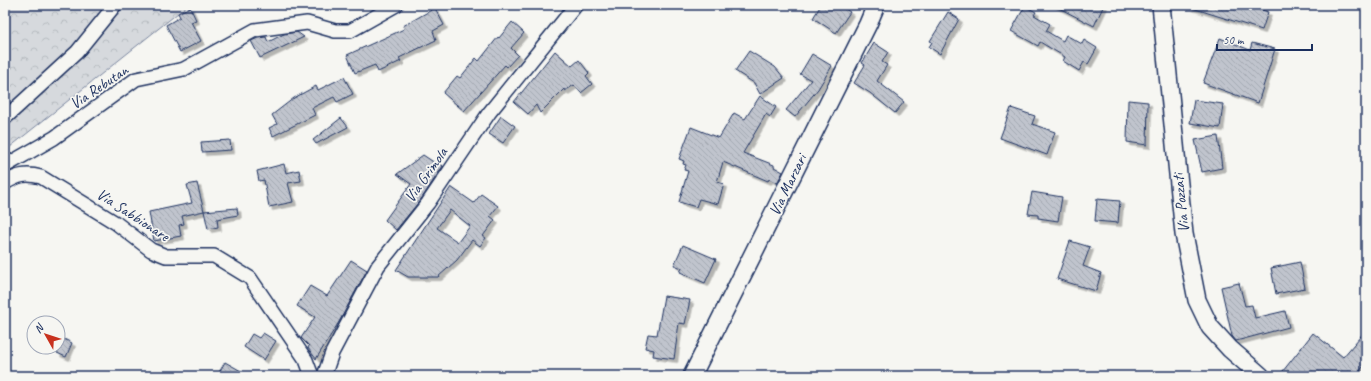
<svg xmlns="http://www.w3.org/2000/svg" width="1371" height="381" viewBox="0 0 1371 381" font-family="Caveat,sans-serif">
<defs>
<pattern id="forest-crowns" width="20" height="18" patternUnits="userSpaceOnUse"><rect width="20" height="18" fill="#d6d9dd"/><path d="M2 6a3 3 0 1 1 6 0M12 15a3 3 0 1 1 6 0" fill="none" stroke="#b7bbc0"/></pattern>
<pattern id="building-back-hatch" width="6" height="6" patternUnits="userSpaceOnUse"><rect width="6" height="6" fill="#c0c4cd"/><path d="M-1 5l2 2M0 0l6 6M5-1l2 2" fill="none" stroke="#a4a9b2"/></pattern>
<filter id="shadow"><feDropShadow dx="3.5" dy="3.5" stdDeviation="0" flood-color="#0004"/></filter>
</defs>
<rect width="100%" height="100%" fill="#f6f6f2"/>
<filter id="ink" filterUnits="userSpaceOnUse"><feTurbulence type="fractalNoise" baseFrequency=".025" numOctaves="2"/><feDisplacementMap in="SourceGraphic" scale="8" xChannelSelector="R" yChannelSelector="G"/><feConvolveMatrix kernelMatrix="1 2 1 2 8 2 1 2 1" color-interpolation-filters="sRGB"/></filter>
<g filter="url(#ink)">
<path fill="url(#forest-crowns)" stroke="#78849e" d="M5,5H188L5,151Z"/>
<path fill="url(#building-back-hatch)" stroke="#1b2f5e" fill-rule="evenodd" filter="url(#shadow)" d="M821,5H839L850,12L836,33L813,18Z
M1053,5H1104L1094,26Z
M1190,5H1264L1262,10L1268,12L1262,30L1189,7Z
M1025,6L1036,12L1034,15L1050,24L1046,31L1063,41L1066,35L1082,44L1084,40L1097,48L1088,64L1084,62L1079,71L1063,61L1065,57L1040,42L1038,46L1011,31Z
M190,7L196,20L191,22L201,41L180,52L166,25L180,17L178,13Z
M435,8L444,25L433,31L436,40L399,58L401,61L378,72L375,65L355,73L347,55L404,29L403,26Z
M948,12L959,19L940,54L929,47L932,42L930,41Z
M512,22L524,33L511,48L518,55L507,67L505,65L464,111L443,93L457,76L460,78L476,58L479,61L498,37L499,38Z
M297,32L304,37L260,58L251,41L258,38L266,37L268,42L284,34Z
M1220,38L1250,50L1252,43L1275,49L1258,103L1203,83Z
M874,43L888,52L882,62L887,65L877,81L904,102L895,113L870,93L854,83L865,65L862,63Z
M555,51L572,66L579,60L589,73L586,76L592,84L581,93L574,85L565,91L564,89L540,113L536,105L528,114L514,102Z
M749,51L775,67L784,78L760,94L754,83L735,71Z
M812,54L832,66L818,89L795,117L786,110L811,80L800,74Z
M344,77L353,94L337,102L334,97L312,108L315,115L273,136L269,128L277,124L272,115L294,98L316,86L318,90Z
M760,96L776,107L770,117L766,114L743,153L774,165V167L783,172L777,183L769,179L768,181L723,162L717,182L724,184L718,204L699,199L696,207L679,202L688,171L684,170L686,165L683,164L684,161L679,159L691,127L719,138L734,113L745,119Z
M1128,100L1148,102L1147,145L1127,142Z
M1194,100L1223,104L1220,128L1190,123Z
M1011,108L1035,116L1032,124L1055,132L1047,155L1000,138Z
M501,116L515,126L503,143L489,134Z
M341,118L348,127L316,144L313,140Z
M1218,136L1222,168L1202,172L1195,140Z
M230,140L231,150L202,152L201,142Z
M423,155L435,163L437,161L443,166L422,198L396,230L385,220L411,184L397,174Z
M284,164L286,173L299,170L301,181L288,183L293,202L269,207L264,180L259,181L257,171Z
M197,183L204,211L182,216L184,224L179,225L181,236L154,241L149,212L192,203L187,185Z
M451,187L474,203L481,194L498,206L490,216L495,220L483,236L486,238L480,246L472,240L457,260L438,277H408L396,270ZM450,210L470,226L458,242L437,228Z
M1032,192L1062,197L1058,221L1038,218V215L1028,214Z
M1097,199L1120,201L1118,223L1095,221Z
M237,208L238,215L217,219L218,227L208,229L204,211Z
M1070,241L1090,247L1083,266L1101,273L1096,291L1057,279Z
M683,245L716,259L705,283L680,272L682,268L674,265Z
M351,260L367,270L339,322L316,359L308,348L309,346L301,338L315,317L297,306L310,286L327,296Z
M1300,262L1305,288L1276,294L1271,268Z
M1239,283L1245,306L1252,305L1255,318L1285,311L1289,327L1236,341L1232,336L1221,287Z
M664,296L690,300L685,324L679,323L674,359L653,356L654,350L645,348L648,334L657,335Z
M1366,330V363L1356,376H1279L1313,333L1343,357Z
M263,333L276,341L264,360L244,347L252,334L259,338Z
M64,339L72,343L66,357L57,353Z
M225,362L250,376H217Z"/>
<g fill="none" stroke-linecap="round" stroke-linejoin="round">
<defs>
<path id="minor" d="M5,118L77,52L115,5
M5,166L54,138L136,79L184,69L255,30L307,23L335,31H350L396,5
M5,183C18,175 26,173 41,177L116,223L151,250L166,256H214L250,278L306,360L312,376
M324,376L332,353L378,266L428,203L489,113L576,5"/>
<path id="tertiary" d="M1161,5L1184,234L1197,300L1210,327L1230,349L1261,376
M692,376L868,24L876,5"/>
</defs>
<use href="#minor" stroke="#1b2f5e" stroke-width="16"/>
<use href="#tertiary" stroke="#1b2f5e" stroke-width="20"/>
<use href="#minor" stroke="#f6f6f2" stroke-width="13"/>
<use href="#tertiary" stroke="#f6f6f2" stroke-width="17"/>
</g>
</g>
<g text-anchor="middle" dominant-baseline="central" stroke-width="3.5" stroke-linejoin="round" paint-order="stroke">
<g font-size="16" fill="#1b2f5e" stroke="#f6f6f2">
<text transform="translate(99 87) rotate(-34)">Via Rebutan</text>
<text transform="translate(426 175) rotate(-55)">Via Grimola</text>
<text transform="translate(788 185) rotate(-64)">Via Marzari</text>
<text transform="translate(1181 203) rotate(-96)">Via Pozzati</text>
<text transform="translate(133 215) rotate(33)">Via Sabbionare</text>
</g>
</g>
<rect width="1371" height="381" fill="none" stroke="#f6f6f2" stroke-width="20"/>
<rect x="10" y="10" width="1351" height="361" fill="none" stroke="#1b2f5e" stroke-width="1.5" filter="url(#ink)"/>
<g transform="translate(46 335) rotate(309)"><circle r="19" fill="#f6f6f2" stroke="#9ea6b7"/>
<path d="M0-3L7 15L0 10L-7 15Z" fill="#c8321e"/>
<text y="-6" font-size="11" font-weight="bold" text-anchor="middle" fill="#1b2f5e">N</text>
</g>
<path d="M1217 44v6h95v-6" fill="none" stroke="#1b2f5e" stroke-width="2"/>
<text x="1223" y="44" font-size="12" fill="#1b2f5e" stroke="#f6f6f2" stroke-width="3" paint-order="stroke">50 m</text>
</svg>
